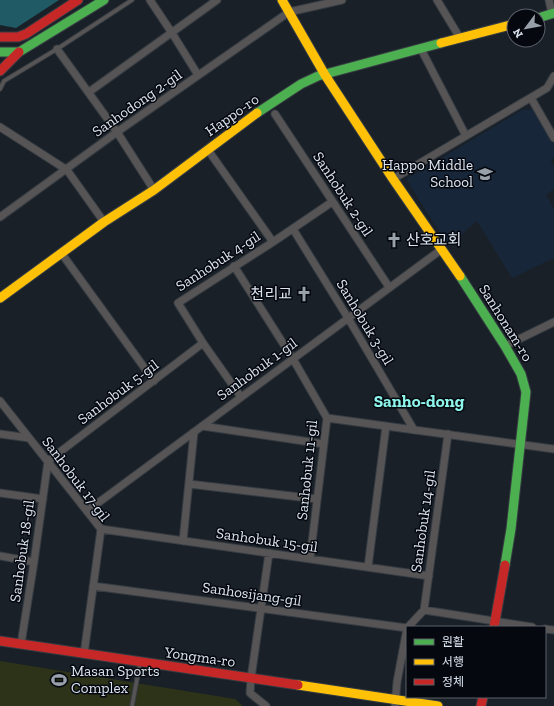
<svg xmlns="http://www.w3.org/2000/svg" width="554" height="706" viewBox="0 0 554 706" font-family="'Zilla Slab','Noto Sans KR',serif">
<rect width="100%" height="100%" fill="#192028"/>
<path fill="#172639" d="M534,109L554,144V157L551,161L554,168V189L546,195L554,209V258L512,278L477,221L448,246L406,179L522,110Z"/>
<path fill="#2d3319" d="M0,661L235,699L243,706H0Z"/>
<path fill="#205b65" d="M0,0H59L16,28L0,25Z"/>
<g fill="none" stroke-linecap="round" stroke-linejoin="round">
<defs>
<path id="lane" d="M0,89L4,81L57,49L132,0
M132,706L140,663"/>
<path id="street" d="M150,0L172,33L198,75
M437,0L460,38
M549,0L552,14
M57,49L117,132L154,190
M421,49L466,136
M89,92L217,0
M531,98L554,138
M275,114L389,287
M0,127L67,170L104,222
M208,150L273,242L178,303L203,343L241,397
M393,179L547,88L554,76
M0,217L117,132L289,12L342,0
M293,229L348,318L414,430
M273,242L332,202
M62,254L154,381
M234,266L293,359L327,418L310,559
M505,346L554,322
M0,401L101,529L84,654
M327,418L554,449
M202,426L324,444
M0,434L29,438
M189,484L317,499
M0,493L43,499
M87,511L442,249
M101,529L429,576
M183,541L194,432
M0,556L34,562
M368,567L386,426
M93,586L407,628
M424,610L448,434
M408,627L424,610L532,627
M545,629L554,630
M21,644L34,562L48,461L203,343
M266,706L250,693L251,678L269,553
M395,706L397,682L407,628"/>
<path id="fast" d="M538,18L554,13
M0,52H19L104,0
M257,113L301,84L318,76L441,43
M460,276L505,346L521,374L526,392L511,529L505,565"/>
<path id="slow" d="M282,0L325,75L393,179L460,276
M441,43L514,24
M0,298L104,222L154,190L257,113
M298,685L438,706"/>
<path id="jam" d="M0,37H18L26,34L78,0
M0,71L19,52
M494,627L505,565
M0,641L298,685
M481,706L483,697"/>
</defs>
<use href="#lane" stroke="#363c42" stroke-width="5.5"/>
<use href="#street" stroke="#363c42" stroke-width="9"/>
<use href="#fast" stroke="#363c42" stroke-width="11"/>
<use href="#slow" stroke="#363c42" stroke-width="11"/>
<use href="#jam" stroke="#363c42" stroke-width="11"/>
<use href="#lane" stroke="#565455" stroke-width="3.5"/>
<use href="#street" stroke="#565455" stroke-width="7"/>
<use href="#fast" stroke="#4caf50" stroke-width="9"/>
<use href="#slow" stroke="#ffc107" stroke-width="9"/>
<use href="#jam" stroke="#c62828" stroke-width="9"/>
</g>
<defs>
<symbol id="school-bare" viewBox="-9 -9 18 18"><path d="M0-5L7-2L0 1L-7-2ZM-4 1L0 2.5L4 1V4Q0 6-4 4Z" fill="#98a0aa" stroke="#05080f" stroke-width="2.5" paint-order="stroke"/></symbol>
<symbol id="church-bare" viewBox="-9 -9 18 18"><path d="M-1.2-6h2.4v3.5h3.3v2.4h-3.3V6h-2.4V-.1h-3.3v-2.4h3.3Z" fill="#98a0aa" stroke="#05080f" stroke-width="2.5" paint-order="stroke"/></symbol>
<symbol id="stadium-bare" viewBox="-9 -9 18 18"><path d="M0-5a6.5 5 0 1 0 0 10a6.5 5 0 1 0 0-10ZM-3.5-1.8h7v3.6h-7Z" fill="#98a0aa" stroke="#05080f" stroke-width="2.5" paint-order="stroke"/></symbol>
</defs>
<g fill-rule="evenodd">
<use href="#school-bare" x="474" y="163" width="22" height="22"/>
<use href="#church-bare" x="383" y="229" width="22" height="22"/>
<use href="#church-bare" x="293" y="283" width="22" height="22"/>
<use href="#stadium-bare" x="48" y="669" width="22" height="22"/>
</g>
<g text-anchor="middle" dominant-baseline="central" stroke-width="3" stroke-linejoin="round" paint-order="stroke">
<g font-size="15" fill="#dde5f0" stroke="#05080f">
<text transform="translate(137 103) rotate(-35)">Sanhodong 2-gil</text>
<text transform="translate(232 115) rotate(-35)">Happo-ro</text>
<text transform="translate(343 194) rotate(57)">Sanhobuk 2-gil</text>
<text transform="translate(218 261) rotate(-33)">Sanhobuk 4-gil</text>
<text transform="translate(365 322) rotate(59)">Sanhobuk 3-gil</text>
<text transform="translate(506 323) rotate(58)">Sanhonam-ro</text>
<text transform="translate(257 369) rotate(-36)">Sanhobuk 1-gil</text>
<text transform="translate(118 392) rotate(-37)">Sanhobuk 5-gil</text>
<text transform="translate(307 470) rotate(-84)">Sanhobuk 11-gil</text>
<text transform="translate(76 479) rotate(53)">Sanhobuk 17-gil</text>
<text transform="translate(423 521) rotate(-82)">Sanhobuk 14-gil</text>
<text transform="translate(267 540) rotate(8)">Sanhobuk 15-gil</text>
<text transform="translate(22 551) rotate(-82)">Sanhobuk 18-gil</text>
<text transform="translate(252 594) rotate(8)">Sanhosijang-gil</text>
<text transform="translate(200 657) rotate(8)">Yongma-ro</text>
</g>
<g font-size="15" fill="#dde5f0" stroke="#05080f" text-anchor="end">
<text x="473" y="165">Happo Middle<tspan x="473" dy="17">School</tspan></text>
<text x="406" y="240" text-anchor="start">산호교회</text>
<text x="292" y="294">천리교</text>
<text x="71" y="671" text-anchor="start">Masan Sports<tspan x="71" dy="17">Complex</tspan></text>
</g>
<g font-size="17" font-weight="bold" fill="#8df6eb" stroke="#05080f">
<text x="419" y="401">Sanho-dong</text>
</g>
</g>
<rect x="406" y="626" width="140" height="72" fill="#05080f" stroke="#5b6069"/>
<rect x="414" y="639" width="20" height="6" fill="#4caf50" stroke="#5b6069"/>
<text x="442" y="646" font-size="12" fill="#dde5f0">원활</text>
<rect x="414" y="659" width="20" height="6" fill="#ffc107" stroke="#5b6069"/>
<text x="442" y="666" font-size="12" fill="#dde5f0">서행</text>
<rect x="414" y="679" width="20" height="6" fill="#c62828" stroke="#5b6069"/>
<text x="442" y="686" font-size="12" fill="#dde5f0">정체</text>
<g transform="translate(526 28) rotate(238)"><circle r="19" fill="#05080f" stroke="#5b6069"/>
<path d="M0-3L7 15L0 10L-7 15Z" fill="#98a0aa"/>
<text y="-6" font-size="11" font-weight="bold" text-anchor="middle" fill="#dde5f0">N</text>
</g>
</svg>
